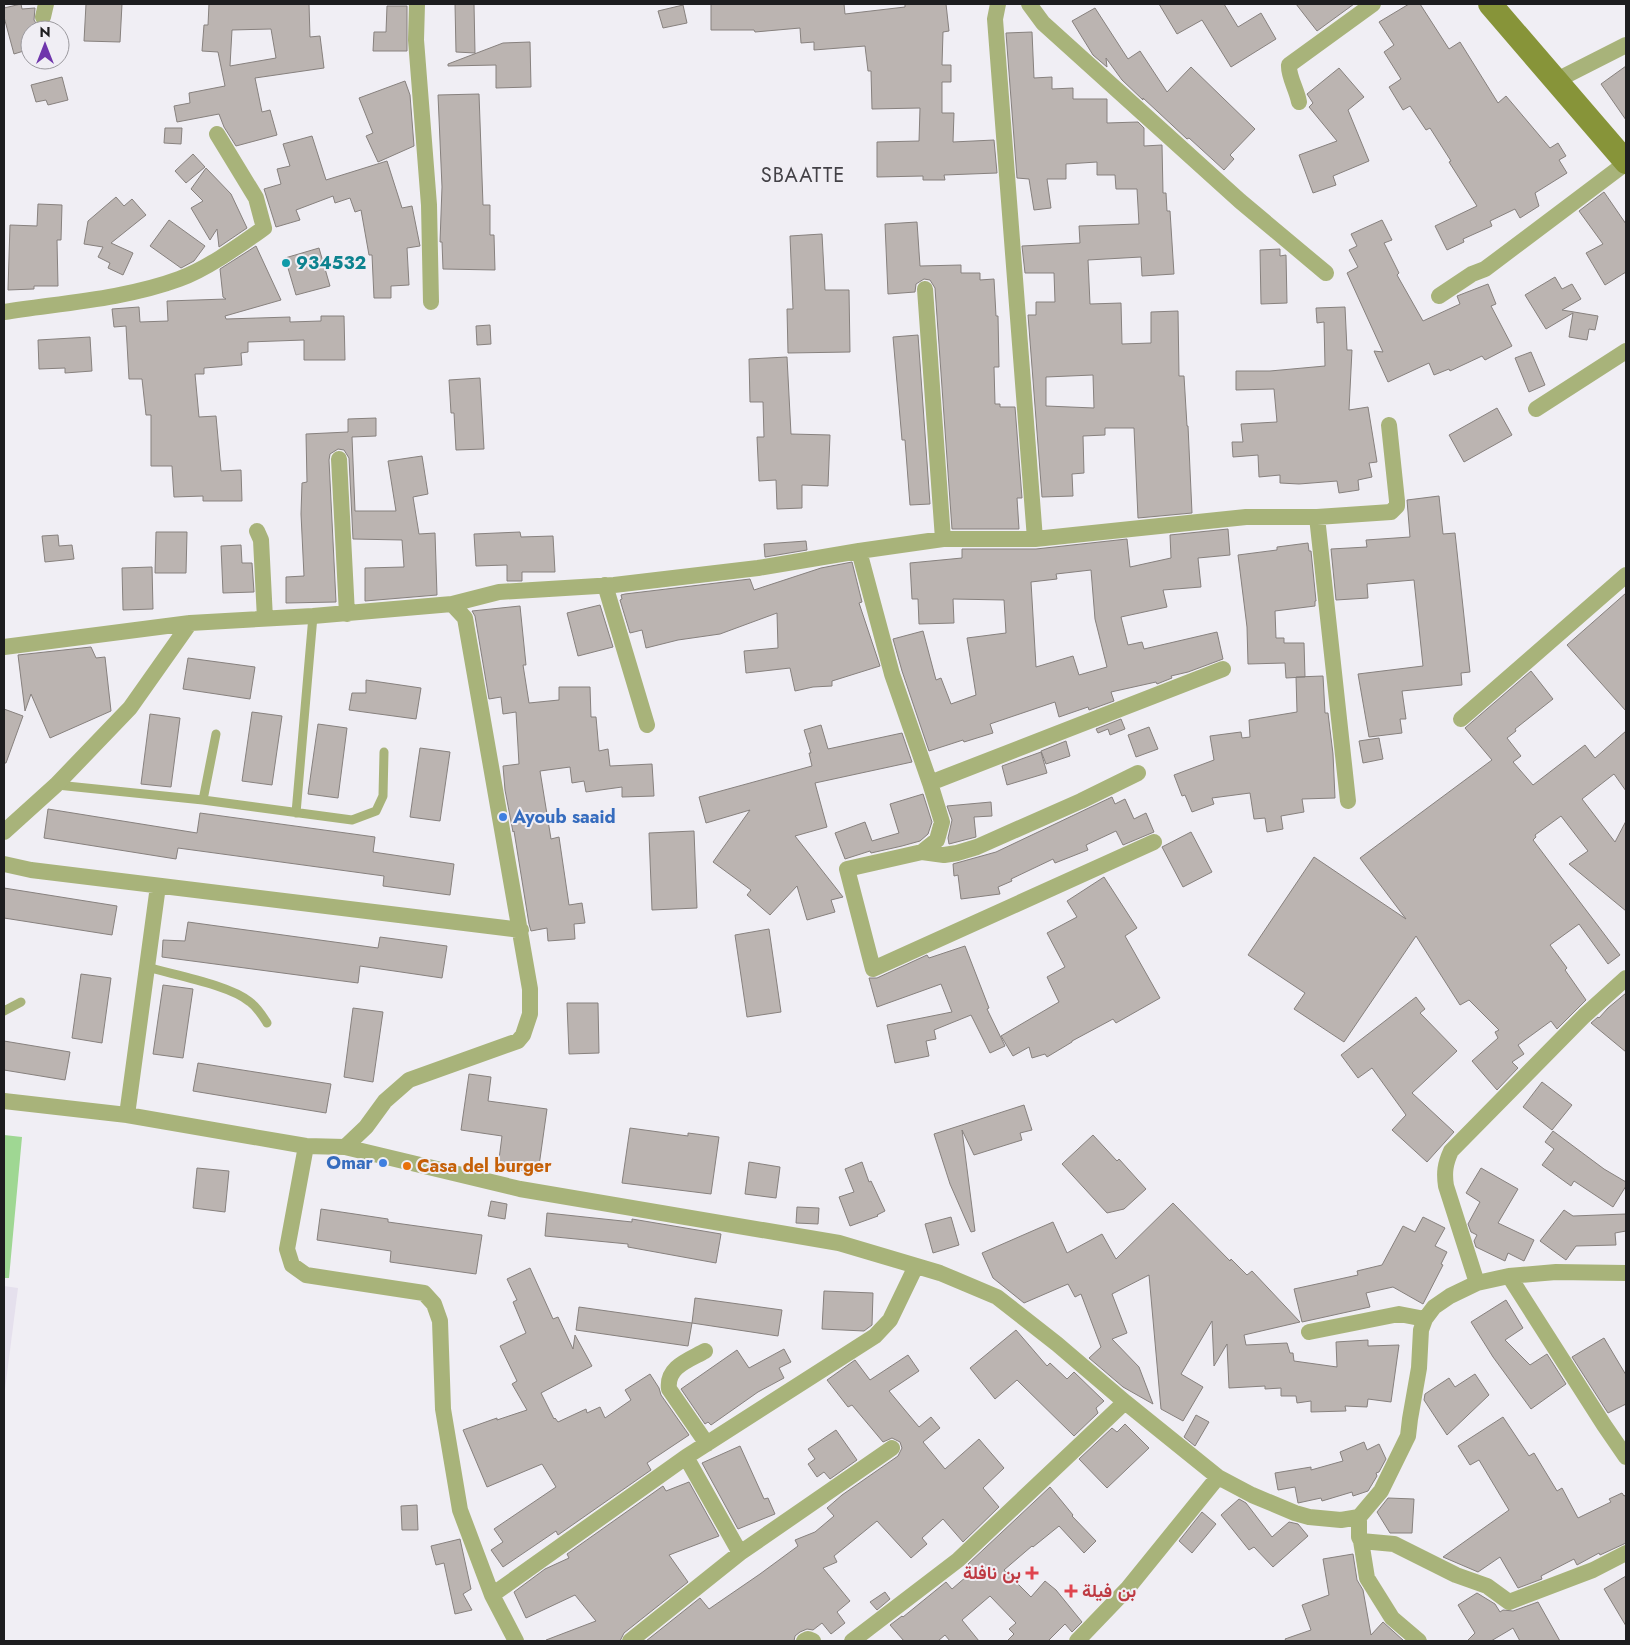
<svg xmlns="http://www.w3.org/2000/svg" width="1630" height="1645" viewBox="0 0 1630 1645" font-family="Jost,Vazirmatn,sans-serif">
<rect width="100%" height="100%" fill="#f0eef4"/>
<path fill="#e5e0ed" d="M4,1286L18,1288L4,1397Z"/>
<path fill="#9fd793" d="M4,1135L22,1137L9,1278H4Z"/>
<path fill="#bbb4b1" stroke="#87817e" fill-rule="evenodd" d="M21,4L22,9L35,8L34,20L37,25L41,27L42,30H30V49L14,54L4,17V8Z
M86,4H122L120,42L84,41Z
M209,4H309L310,37L320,36L324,68L255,78L262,112L270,110L277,135L236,146L224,127L219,114L177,122L174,106L190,103L189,93L225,86L218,52L202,51L204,25H208ZM271,29L276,58L230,66L232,30Z
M455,4H474L475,53L456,52Z
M711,4H844L845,14L905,7V4H946L949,31L943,32L942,65H951V82H942V113H954L953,142L994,140L997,173L944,175L945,180H923V176L877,177V142L919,141L920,108L872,109L871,71H868L865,46L814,50V42L801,43L800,28L755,32L754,30H711Z
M1159,4H1224L1238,27L1261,13L1276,39L1231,67L1202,20L1177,34Z
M1296,4H1354L1317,31Z
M1409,4H1420L1449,49L1460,42L1498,103L1506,96L1550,148L1558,143L1566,156L1559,160L1567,173L1535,193L1539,206L1520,218L1515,209L1490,221L1492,226L1463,239L1464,242L1447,250L1435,226L1477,206L1449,162L1451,161L1430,128L1426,130L1410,106L1403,110L1389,87L1401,79L1384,52L1394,45L1379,22Z
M683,5L687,23L663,28L658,11Z
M387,6H407V51H373L374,32H386Z
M1095,8L1128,59L1140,51L1167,92L1191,67L1255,129L1230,155L1234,159L1224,170L1189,138L1187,139L1143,98V100L1122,80L1106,58L1107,67L1093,55L1072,21Z
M1032,32L1034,78L1052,77V89L1073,88V99H1107V123L1138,122L1144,128V146L1162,145L1163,193H1166L1167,211H1170L1174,274L1142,276L1141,257L1088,260L1090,304L1121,303L1122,344L1151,343V312L1178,311L1179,376H1184L1187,426H1188L1192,513L1138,518L1134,428H1105V435L1083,436L1084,473L1072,474L1073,496L1042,497L1028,315H1036V302H1055L1054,273H1025L1022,246L1080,243L1079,226L1139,224L1137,189H1116L1115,175H1097V162L1066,164V179H1047L1051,208L1034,210L1029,179L1017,178L1006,33ZM1093,375L1094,408L1046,406V377Z
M530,42L531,87L496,88V65L448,66V64L503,43Z
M1626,66V120L1601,84Z
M1339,68L1364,97L1348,110L1369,161L1333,176L1336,185L1313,193L1299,155L1337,141L1309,107L1313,103L1307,94Z
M62,77L68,100L48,105L46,100L36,102L31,85Z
M405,81L410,95L414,146L378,162L366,136L373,133L359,98Z
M479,94L483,205H490V235H494L495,270L443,269L442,242H440L442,187L438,95Z
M165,128H182L181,144L164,143Z
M312,136L326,180L387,161L402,208L412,206L420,246L407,248L409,285L391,286V298H374L372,255H369L361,210L355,212L350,198L335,203L333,196L296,210L300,220L276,227L264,189L281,184L277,169L290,166L283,144Z
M193,154L205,167L186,183L175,171Z
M206,168L231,194L247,228L219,247L217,229L210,240L191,208L203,201L191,189Z
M1604,192L1626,224V272L1605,285L1586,253L1603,244L1579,211Z
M116,197L124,206L132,199L146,215L111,243L133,253L123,275L108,268L110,263L98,257L103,247L84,244L88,221Z
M38,204L62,205L61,240H57L58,286H34V289L8,290L10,225L37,226Z
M169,220L205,246L194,261L181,268L150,246Z
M1382,220L1392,240L1384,243L1399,273L1397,275L1423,321L1460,304L1457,296L1488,284L1496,304L1491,306L1512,346L1485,360L1482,356L1450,371L1449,369L1434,375L1429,363L1388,382L1374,351L1383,352L1347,273L1358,267L1349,250L1357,246L1351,234Z
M917,222L920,266L961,265V273H980V280L994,279L996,316H998L999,367H994L995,404H1000V407H1015L1022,498H1017L1019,529H952L935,288L930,280L924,279L916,284L915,292L888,294L885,224Z
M822,234L825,290H849L850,352L788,353L787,309H793L790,236Z
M256,246L281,300L225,316L226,319L290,317V322L321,321V316H344L345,360H304V340L248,342V352L241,353L242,365L204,368V374H195L199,417L216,416L221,471L241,470L242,501H203V496L174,497L172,466H151V415H146L142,379H129L126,326L114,327L112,309L139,307L140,322L168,321L167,301L226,299L223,297L220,269Z
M319,248L330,286L296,295L285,258Z
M1280,249V256L1286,255L1287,303L1261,304L1260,250Z
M1555,277L1562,289L1572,284L1581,299L1562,310L1598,316L1595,330L1589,329L1587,340L1569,337L1573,313L1546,329L1525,295Z
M1345,307L1347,350H1352L1349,410L1368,407L1377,462L1369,463L1372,477L1358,480L1359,490L1339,493L1337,481L1299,484L1280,483V475L1259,477L1258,455L1233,457L1232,442H1243L1241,424L1277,422L1274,389L1236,390V371H1270L1325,366L1324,322L1317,323L1316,308Z
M490,325L491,344L477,345L476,326Z
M918,335L930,504L910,505L905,440H902L893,337Z
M90,337L92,371L65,373V368L39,369L38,340Z
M1531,352L1545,385L1529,392L1515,358Z
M787,357L791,434L830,435L828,486L802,485V508L777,509L776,480L759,481L757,437H764L763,402H750L749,359Z
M480,378L484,449L456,450L454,413H451L449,380Z
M1497,408L1512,435L1464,462L1449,435Z
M376,418V436L352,437L355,511H396L388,461L422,456L428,494L413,497L419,534L435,533L437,595L365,601V568L404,567L402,540L353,539L349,458L344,450L338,449L330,454L329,460L336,602L286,603V577L304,576L301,514L302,483L307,482L306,434L348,432V419Z
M1439,496L1443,534L1455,533L1470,672L1461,673L1462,685L1402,691L1406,719H1400L1402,733L1369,737L1358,674L1423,666L1414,580L1367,584L1368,598L1336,600L1331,549L1367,547L1366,540L1410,537L1407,500Z
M1228,529L1230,555L1198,558L1201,587L1163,590L1167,607L1121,617L1128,645L1142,642L1144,649L1217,632L1223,659L1188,672L1171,676L1172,678L1157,684L1156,682L1111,692L1114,701L1089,710L1088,707L1059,717L1055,702L990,724L993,733L964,742L963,740L929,751L902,671L893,639L923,631L936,680L941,678L951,704L976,695L967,638L1006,633L1004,600L953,599L954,623L919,624L918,599H912L910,563L962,558V549H1036L1127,539L1130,567L1171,558L1170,535ZM1091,570L1095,619L1107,667L1079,675L1073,656L1036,667L1031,582L1057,579L1056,574Z
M156,532H187L186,573H155Z
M520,532L521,537L553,536L555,572H522V581H507V565L476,566L474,534Z
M58,535L59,546L72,545L74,559L45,562L42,536Z
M806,541L807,550L765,557L764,544Z
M1308,543L1309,551H1311L1316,601H1315V606L1275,611L1276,638H1284V643H1304L1305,677L1286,678L1285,663L1248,664L1247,627L1238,555L1277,550V547Z
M241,545L242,563H252L254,592L223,593L221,546Z
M852,562L862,602L859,603L880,666L832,681V686L813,687L795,691L790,668L746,673L744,651L778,648L777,613L720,634L678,640L646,648L642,630L630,633L620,600L622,599L621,595L625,594L750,579L754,590L821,568Z
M152,567L153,609L123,610L122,568Z
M1626,593V711L1567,645Z
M600,605L613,647L578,656L567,613Z
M520,606L526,665H523L529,703L559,700V687H590L591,717H596L599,751L608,749L610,766L652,764L654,796L622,797V787L586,792L584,781L572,783L570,767L540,771L551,839L559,837L569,905L582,903L585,923L574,924L575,939L548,941L547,928L531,931L529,924L514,831L513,832L505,790L503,766L519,764L516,712L503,714L501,697L489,699L475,616L472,611Z
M91,647L96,658L105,657L111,711L50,738L31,694L25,711L18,655Z
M188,658L255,667L250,699L183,689Z
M1531,671L1553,699L1515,729L1516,731L1507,738L1521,756L1513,762L1533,785L1585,745L1595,758L1626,731V791L1614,774L1582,799L1615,842L1626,821V911L1569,864L1588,851L1561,816L1535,835L1536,837L1533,840L1620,955L1608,964L1579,924L1550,945L1567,968L1565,970L1586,1000L1557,1029L1551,1021L1518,1045L1524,1054L1512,1062L1518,1068L1497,1090L1472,1061L1498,1038L1495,1032L1499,1030L1469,1000L1460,1005L1416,936L1344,1042L1294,1009L1305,993L1248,955L1314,857L1406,919L1360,858L1492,760L1465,728Z
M1323,676L1325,713H1328L1333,754L1335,798L1302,799L1304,812L1281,816L1283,829L1267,832L1265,818L1254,819L1250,793L1212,798L1214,804L1192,812L1185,795L1182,796L1174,775L1214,760L1210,736L1241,732L1242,738L1250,737L1249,720L1297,712L1296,677Z
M366,680L421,688L416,719L349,710L352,693H366Z
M4,709L23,716L6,763H4Z
M252,712L282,716L272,785L242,781Z
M150,714L180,718L171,787L141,784Z
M1121,719L1125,729L1110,735L1108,729L1098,733L1096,729Z
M318,724L347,728L338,798L308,794Z
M821,725L828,749L902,733L912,762L815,783L827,827L795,836L843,897L831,900L835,912L807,920L797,886L770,915L747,895L751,890L713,862L750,810L706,823L699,797L812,766L809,753H811L804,730Z
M1149,727L1158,749L1136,757L1128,735Z
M1379,738L1383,759L1363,763L1359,741Z
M1066,741L1070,756L1046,764L1041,751Z
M420,748L450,752L440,821L410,817Z
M1041,752L1047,773L1007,785L1002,766Z
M923,794L932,822L928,834L920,841L902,846L871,853L870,851L845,859L835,833L865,822L872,841L899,833L890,804Z
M1112,797L1115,804L1125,799L1134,819L1146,813L1154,832L1123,845L1116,831L1086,845L1088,850L1055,863L1053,859L1011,879L1012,881L998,887L1000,894L961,899L958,875L954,876L953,864L996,852Z
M991,802L992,816L974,817L976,837L949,844L948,838L952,820L947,806Z
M48,809L197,833L200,813L375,837L373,852L454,864L450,895L383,886L384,876L178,848L176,859L44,838Z
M694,831L697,908L652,910L649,833Z
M1191,832L1212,872L1183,887L1162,847Z
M1104,877L1137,928L1125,936L1160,998L1116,1023L1113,1019L1072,1041V1042L1047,1057L1045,1054L1032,1058L1029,1047L1013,1056L1001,1036L1059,1002L1047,977L1065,967L1047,933L1077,917L1067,901Z
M4,888L117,906L112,935L4,918Z
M188,922L378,948L380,937L447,946L442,978L360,966L358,983L162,957L163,940L185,941Z
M769,929L781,1012L747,1017L735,935Z
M965,946L989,1008L987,1009L1005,1046L990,1053L971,1015L934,1030L936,1039L926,1041L929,1056L895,1063L887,1025L952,1012L941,984L877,1007L869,978H877L927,955L929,958Z
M81,974L111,978L102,1043L72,1038Z
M163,985L193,989L183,1058L153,1054Z
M1626,993V1052L1591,1023L1598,1017L1599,1018L1608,1008Z
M1416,997L1425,1009L1420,1013L1457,1051L1412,1093L1454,1132L1427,1162L1392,1130L1406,1115L1372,1068L1358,1078L1341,1055Z
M567,1003H598L599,1053L569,1054Z
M353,1008L383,1012L373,1082L344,1077Z
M4,1041L70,1052L65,1080L4,1070Z
M198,1063L331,1084L326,1113L193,1091Z
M469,1074L491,1077L488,1101L547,1109L538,1173L498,1167L502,1136L461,1130Z
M1542,1082L1572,1105L1552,1130L1523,1107Z
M1024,1105L1032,1130L1020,1133L1022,1140L974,1155L962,1130L975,1231L971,1232L950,1184L934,1134Z
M630,1128L688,1136V1133L719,1137L711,1194L622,1183Z
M1553,1131L1604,1169L1626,1182V1186L1613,1207L1574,1181L1571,1186L1542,1165L1554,1149L1545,1142Z
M1093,1135L1117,1161L1119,1159L1146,1189L1124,1209L1107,1213L1062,1164Z
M749,1162L780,1167L776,1198L745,1194Z
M862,1162L869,1182L871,1181L885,1211L877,1215L878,1216L850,1226L839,1197L854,1192L845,1169Z
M197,1168L229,1171L225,1212L193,1208Z
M1481,1168L1518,1189L1498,1223L1534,1240L1524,1261L1508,1253L1505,1261L1476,1247L1474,1241L1477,1235L1471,1232L1468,1224L1480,1202L1466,1193Z
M491,1201L507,1204L505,1219L488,1216Z
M1173,1203L1230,1261L1231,1259L1247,1275L1252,1271L1300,1322L1244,1335L1246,1345L1287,1343L1290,1353H1293L1294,1361L1337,1367L1336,1342L1368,1340V1346L1399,1345L1391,1402L1368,1399L1367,1407L1345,1406L1346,1411L1311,1412V1401L1297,1403L1296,1396H1281V1388L1265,1389V1386L1229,1388L1227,1344L1214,1366L1212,1321L1181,1374L1203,1387L1183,1421L1161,1409L1149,1275L1112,1294L1127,1333L1112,1339L1139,1367L1153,1404L1123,1387L1089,1358L1101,1347L1081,1294L1075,1297L1068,1284L1024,1303L993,1278L982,1253L1053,1222L1067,1253L1102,1234L1116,1259Z
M797,1207L819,1208L818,1224L796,1223Z
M321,1209L388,1219V1222L482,1235L476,1274L390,1262L391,1251L317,1240Z
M1564,1210L1573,1216L1626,1214V1231L1615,1233L1616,1245L1576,1246L1566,1260L1540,1241Z
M547,1213L632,1222V1219L721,1234L716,1263L628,1247V1244L545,1236Z
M951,1217L959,1245L933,1253L925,1224Z
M1423,1217L1445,1228L1435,1246L1447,1252L1441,1264L1443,1265L1423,1304L1393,1287L1366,1293L1370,1307L1302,1322L1294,1289L1358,1275L1357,1271L1382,1265L1403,1226L1415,1232Z
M530,1268L553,1319L558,1317L573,1349L575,1335L592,1366L541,1393L554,1419L555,1418L558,1422L586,1409L587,1413L600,1407L605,1418L631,1400L625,1390L650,1374L659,1388L661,1395L689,1435L647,1463L651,1470L558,1535L556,1531L503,1567L491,1550L503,1542L494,1529L556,1487L542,1464L487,1487L463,1430L497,1418V1420L527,1410L512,1384L517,1381L500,1346L526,1333L513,1302L517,1300L507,1279Z
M824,1291L873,1293L872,1325L864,1331L822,1329Z
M695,1298L782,1310L778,1336L692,1323Z
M1506,1300L1523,1328L1505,1340L1530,1365L1547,1354L1566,1384L1531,1409L1493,1357L1471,1322Z
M579,1307L692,1323L688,1346L576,1330Z
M1016,1330L1047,1366L1050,1363L1067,1379L1074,1372L1104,1401L1096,1408L1098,1413L1074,1436L1017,1380L995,1399L970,1368Z
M1604,1338L1626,1375V1404L1608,1413L1572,1357Z
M784,1349L791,1362L779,1368L784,1378L758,1392L711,1425L708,1422L705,1424L681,1389L737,1350L749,1368Z
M908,1355L919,1371L889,1391L919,1427L931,1417L940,1428L923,1442L945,1469L979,1439L1004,1468L983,1488L999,1507L963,1542L943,1519L922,1538L927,1544L911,1558L877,1521L834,1556L837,1562L823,1568L850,1601L837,1612L845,1623L831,1634L822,1623L813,1630L807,1629L800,1632L795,1636L794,1641H646L700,1598L709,1609L760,1574L798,1546L795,1540L815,1532L834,1516L827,1508L842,1495L898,1456L902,1448L900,1442L892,1438L883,1442L852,1405L848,1407L827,1380L855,1360L870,1380Z
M1475,1374L1489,1395L1447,1435L1424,1400L1425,1394L1449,1378L1455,1387Z
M1196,1415L1209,1422L1195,1446L1184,1437Z
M1503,1417L1529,1456L1534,1453L1557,1491L1562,1488L1578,1518L1611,1502L1609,1499L1622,1493L1624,1496L1626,1495V1543L1600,1555L1599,1553L1577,1565L1574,1559L1541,1576L1542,1579L1518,1588L1500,1557L1478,1572L1443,1557L1509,1510L1479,1460L1470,1465L1458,1446Z
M1125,1424L1149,1448L1107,1488L1079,1459L1112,1428L1117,1432Z
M836,1430L857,1460L830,1479L824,1472L817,1477L808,1464L815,1459L808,1449Z
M1364,1442L1367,1450L1379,1444L1386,1459L1379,1472L1376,1473L1377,1476L1368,1491L1353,1496L1352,1492L1322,1501L1321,1498L1298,1503L1295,1487L1278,1490L1275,1473L1311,1467V1470L1343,1461L1340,1452Z
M740,1446L764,1499L768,1498L775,1514L738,1529L702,1463Z
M689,1482L719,1536L669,1555L688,1582L624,1633L620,1641H546V1640L596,1621L575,1595L526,1618L514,1592L545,1569L569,1558L567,1554L663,1486L666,1491Z
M1050,1487L1073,1515L1072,1516L1096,1541L1084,1553L1059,1526L1033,1547L1032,1546L1004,1570L1031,1597L1045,1581L1056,1590L1082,1622L1072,1632L1065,1624L1048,1641H1007L1014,1634L1009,1629L1016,1623L990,1596L962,1620L979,1641H950L945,1635L938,1641H904L890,1625L902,1616L903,1617L946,1582L952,1589L974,1570L968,1564Z
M1388,1498L1414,1499L1412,1533H1390L1377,1512Z
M1239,1499L1246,1503L1272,1537L1289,1522L1298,1524L1308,1536L1273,1567L1254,1547L1249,1550L1221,1515Z
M417,1505L418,1530H402L401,1506Z
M1202,1512L1216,1524L1192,1553L1179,1541Z
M460,1539L471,1589L463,1594L472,1610L455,1614L444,1563L436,1565L431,1546Z
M1353,1554L1357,1580L1363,1590L1371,1635L1383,1622L1404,1641H1286L1285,1639L1311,1630L1302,1605L1329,1595L1323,1559Z
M1626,1576V1626L1604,1589Z
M885,1592L890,1599L877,1610L870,1602Z
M1477,1593L1495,1604L1500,1612L1503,1610L1513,1611L1538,1602L1560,1641H1520L1513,1628L1491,1641H1467L1475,1633L1458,1605Z"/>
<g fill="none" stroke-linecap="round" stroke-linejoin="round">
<path stroke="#a8b37a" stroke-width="9" d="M57,785L203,800L352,820L376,811L383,796L384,752
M203,800L216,734
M296,813L313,616
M147,967C174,975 230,985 250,1002C258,1008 262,1015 267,1023
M4,1011L21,1002"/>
<path stroke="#a8b37a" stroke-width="16" d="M417,4L416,40L429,205L431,302
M998,4L995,19L1035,539
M1029,4L1043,23L1240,201L1326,273
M43,17L46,4
M1557,80L1626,45
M1299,102C1297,90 1288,76 1289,65L1373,4
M925,289L943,539
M1439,296L1472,274L1485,269L1626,163
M4,312C61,303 125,299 179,279C207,269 240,245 264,228L256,198L217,134
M1536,409L1626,351
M339,459L347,614
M1317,517L1348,801
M257,531L261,540L265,619
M859,551L892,674L930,783L942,822L937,840L922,852L847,869L873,969L1154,842
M605,585L647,725
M452,604L499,592L614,585L758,568L859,551L943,539H1035L1246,517H1317L1391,512L1397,506V501L1389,425
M4,647L190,623L313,616L452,604L465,618L530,989V1014L523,1035L518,1041L409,1080L385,1101L366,1127L345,1147
M1461,719L1626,575
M930,783L1223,669
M4,832L56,785L130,708L190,623
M922,852L944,855L957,853L977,847L1081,801L1138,773
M4,864L31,870L521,930
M4,1101L127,1115L306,1146L345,1147L520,1189L839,1243L940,1273L997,1297L1057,1344L1125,1402L1218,1477L1252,1495L1295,1513L1309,1517L1341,1520L1359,1517L1381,1491L1408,1436L1410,1419L1419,1368L1421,1330L1425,1319L1434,1307L1450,1296L1477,1283L1509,1276L1556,1272L1626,1273
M127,1115L158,886
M306,1146L287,1249L292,1265L306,1275L424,1293L434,1304L440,1321L443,1409L460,1510L492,1595L516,1641
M1509,1276L1604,1425L1626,1457
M1477,1283L1446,1186C1444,1173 1445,1164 1451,1151L1584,1016L1626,978
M1309,1332L1399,1314L1425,1319
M705,1351C689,1360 666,1367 669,1389L707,1444
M1359,1517V1537L1361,1541L1367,1578L1392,1618L1419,1641
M1361,1541L1394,1544L1456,1575L1487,1586L1509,1602L1593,1570L1626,1553
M740,1553L686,1457L875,1336L890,1320L916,1266
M492,1595L686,1457
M630,1641L740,1553L892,1448
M804,1641L808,1639L813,1641
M852,1641L958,1560L1125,1402
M1077,1641L1128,1588L1218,1477"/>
<path stroke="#879439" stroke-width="24" d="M1490,4L1626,162"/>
</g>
<circle fill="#0f9aa8" stroke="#f0eef4" stroke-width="2" cx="286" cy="263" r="5"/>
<g fill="#3f7fe0" stroke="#f0eef4" stroke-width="2">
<circle cx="503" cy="817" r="5"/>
<circle cx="383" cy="1163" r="5"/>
</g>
<circle fill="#e8710a" stroke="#f0eef4" stroke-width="2" cx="407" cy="1166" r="5"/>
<g fill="#e0444e" stroke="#f0eef4" stroke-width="2">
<path d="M1029.5 1565.5h5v5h5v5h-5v5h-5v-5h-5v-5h5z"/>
<path d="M1068.5 1583.5h5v5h5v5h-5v5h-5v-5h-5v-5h5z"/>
</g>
<g text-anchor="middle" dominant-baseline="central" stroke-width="4" stroke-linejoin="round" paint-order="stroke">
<g font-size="18" font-weight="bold" fill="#0d838f" stroke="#f0eef4" text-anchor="start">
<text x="296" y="263">934532</text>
</g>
<g font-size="18" font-weight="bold" fill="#366cbe" stroke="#f0eef4" text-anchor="start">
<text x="513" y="817">Ayoub saaid</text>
<text x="373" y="1163" text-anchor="end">Omar</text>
</g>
<g font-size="18" font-weight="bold" fill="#c56008" stroke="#f0eef4" text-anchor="start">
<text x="417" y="1166">Casa del burger</text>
</g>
<g font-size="18" font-weight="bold" fill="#be3a42" stroke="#f0eef4" text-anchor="end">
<text x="1021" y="1573">بن نافلة</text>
<text x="1082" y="1591" text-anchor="start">بن فيلة</text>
</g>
<g font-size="20" letter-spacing="1" fill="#434146" stroke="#f0eef4">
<text x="803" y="175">SBAATTE</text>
</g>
</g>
<rect width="1630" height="1645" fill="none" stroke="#1d1d1f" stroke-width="10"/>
<g transform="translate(45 45)"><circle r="24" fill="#f0eef4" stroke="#9c9a9f"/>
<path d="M0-4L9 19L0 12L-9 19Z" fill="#6f36ac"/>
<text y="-8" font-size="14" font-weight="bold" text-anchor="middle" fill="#1d1d1f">N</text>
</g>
</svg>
